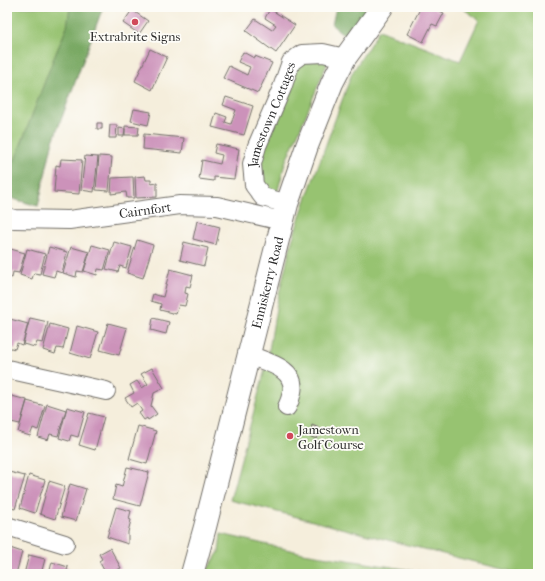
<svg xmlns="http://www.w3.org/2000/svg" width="545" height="581" viewBox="0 0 545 581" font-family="'IM FELL French Canon',serif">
<rect width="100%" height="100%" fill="#fdfcf7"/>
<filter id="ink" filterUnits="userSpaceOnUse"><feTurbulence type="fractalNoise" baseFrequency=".025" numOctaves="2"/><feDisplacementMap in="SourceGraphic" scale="8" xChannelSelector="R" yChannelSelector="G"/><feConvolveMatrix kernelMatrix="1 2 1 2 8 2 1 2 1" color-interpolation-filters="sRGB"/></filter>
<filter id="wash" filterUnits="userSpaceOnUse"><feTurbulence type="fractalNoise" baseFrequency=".012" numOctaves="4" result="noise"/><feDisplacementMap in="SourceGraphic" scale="16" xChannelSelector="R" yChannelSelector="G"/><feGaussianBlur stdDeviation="0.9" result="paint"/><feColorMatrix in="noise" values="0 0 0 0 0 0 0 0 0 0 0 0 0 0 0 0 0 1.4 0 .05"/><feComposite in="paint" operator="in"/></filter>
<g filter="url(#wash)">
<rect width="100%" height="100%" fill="#f5eedc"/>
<path fill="#97c371" stroke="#61774e" d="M7,7H103L52,144L38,206L7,197Z
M461,7H538V574H522L230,500L267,362L277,302L292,241L301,213L352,73L379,30L460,61L479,20Z
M329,59L301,127L285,163L276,198L263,192L259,177L262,155L297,62Z
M221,534L303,553L436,574H206L207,570L219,552Z"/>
<path fill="#79a963" stroke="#526a47" d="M70,7H103L52,144L38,206L7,197V161L15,160L53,60L67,27Z
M336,7H368L348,38L332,25Z"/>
<g id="blocks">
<path fill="#cc92ba" d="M421,7H431L444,13L437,26L432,24L423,42L407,34Z
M270,9L295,25L276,53L246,31L255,19L272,30L276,25L265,18Z
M132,10L148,21L139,34L123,23Z
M150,49L167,57L152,90L135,81Z
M243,52L254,58L255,56L272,63L258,93L223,78L229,66L247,75L250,67L238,62Z
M226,97L253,106L244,135L212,127L216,113L227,117L225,122L231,124L236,110L223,105Z
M134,109L151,112L148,125L131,121Z
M97,123H102V129H97Z
M110,125H117L116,138H109Z
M125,126L139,127L138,135H125Z
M119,128L125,129L124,136H119Z
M144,134L184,138L182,153L143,149Z
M216,144L239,149L234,179L214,177V181L199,179L202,160L220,164L222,155L214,153Z
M85,156L98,157L94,192L81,190Z
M99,156L112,157L109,191L96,190Z
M61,159L82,160L79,194L54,192L56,165L60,166Z
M145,176L146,180H151V184L157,183V197L136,198L135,177Z
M133,177L134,198H127L126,192L111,194L112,178Z
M197,221L220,227L216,245L193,239Z
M137,240L153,245L143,278L127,273Z
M114,242L132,247L126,268L120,266L118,272L106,269Z
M184,242L208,248L204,266L180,260Z
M92,245L110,250L104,270L98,269L97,275L84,271Z
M49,247L67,252L62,273L56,271L54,277L42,274Z
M71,247L89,252L83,272L77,271L76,277L63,273Z
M7,248L25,253L19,273L13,272L12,278L7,276Z
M27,249L45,254L40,274L34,273L32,279L20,275Z
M170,269L193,275L190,287L186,286L185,293L188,294L185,306L179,305L176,314L160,310L161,304L151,301L153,294L163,297Z
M7,316L10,317L7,326Z
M30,318L48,322L43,343L37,342L35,347L23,344Z
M153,318L169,322L166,334L151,330Z
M10,319L28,324L22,345L17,343L15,349L7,347V330Z
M108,323L127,328L119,355L100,350Z
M50,324L68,329L63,349L57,348L55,354L43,350Z
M77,326L98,332L90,359L70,353Z
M152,368L164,388L154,393L151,406L157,414L148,420L147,418L144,420L139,413L142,411L137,403L131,407L125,398L134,393L130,385L137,381L142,388L148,384L141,374Z
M8,395L27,400L20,424L11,422L9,430H7V400Z
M27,401L45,406L38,430L33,428L30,436L18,432Z
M47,404L66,410L58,436L50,434L48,440L38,437Z
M67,407L85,412L78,437L71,435L69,441L59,438Z
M89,413L104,417L95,450L79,445Z
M312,425L319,428L316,439L309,436Z
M138,426L156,431L147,464L129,459Z
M127,467L149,472L140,506L113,499L116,485L122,487Z
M9,472L25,476L15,509L7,507V479Z
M29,475L45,480L35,513L20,508Z
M49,481L65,486L55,519L40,514Z
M70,484L86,489L76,521L61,517Z
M116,507L131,511L129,519L131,520L128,532V544L107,537Z
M7,547L22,552L16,574H7Z
M110,548L121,568L115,571L117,574H101L105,572L99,561L102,559L99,554Z
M29,555L45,559L41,574H24Z
M52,562L68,567L66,574H49Z"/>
</g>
</g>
<g filter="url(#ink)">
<use href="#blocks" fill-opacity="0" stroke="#726f69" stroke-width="1"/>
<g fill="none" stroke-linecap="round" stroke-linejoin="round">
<defs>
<g id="minor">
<path id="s1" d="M287,204L263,197L254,185L252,164L257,146L282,88L291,62L302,54L323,53L345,58"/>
<path id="s2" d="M7,217L14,219L69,220L180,205L217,206L282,221"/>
<path d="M249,355C266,362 297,368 292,392C291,397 289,403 287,407"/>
<path d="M7,369L106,391"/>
<path d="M7,526L65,544"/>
</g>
<g id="major">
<path id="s3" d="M192,574L205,527L287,204L307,146L332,83L345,58L382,7"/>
</g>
</defs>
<use href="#minor" stroke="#726f69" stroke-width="20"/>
<use href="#major" stroke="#726f69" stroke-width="24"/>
<use href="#minor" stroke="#fff" stroke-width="18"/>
<use href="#major" stroke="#fff" stroke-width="22"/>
</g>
</g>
<g fill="#d1495b" stroke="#fdfcf7" stroke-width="1.5">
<circle cx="135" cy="22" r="4"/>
<circle cx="290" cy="436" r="4"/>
</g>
<g text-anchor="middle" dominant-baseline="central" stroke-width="3.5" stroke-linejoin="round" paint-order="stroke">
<g font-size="13" fill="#2b2b2b" stroke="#fdfcf7">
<text x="135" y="36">Extrabrite Signs</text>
<text x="298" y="429" text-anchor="start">Jamestown<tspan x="298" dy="15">Golf Course</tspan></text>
</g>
<g font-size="13" fill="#2b2b2b" stroke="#fdfcf7">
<text stroke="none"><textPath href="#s1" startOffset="114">Jamestown Cottages</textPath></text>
<text stroke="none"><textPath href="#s2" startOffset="139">Cairnfort</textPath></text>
<text stroke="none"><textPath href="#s3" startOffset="301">Enniskerry Road</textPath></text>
</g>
</g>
<rect width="545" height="581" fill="none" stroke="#fdfcf7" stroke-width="24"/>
</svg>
